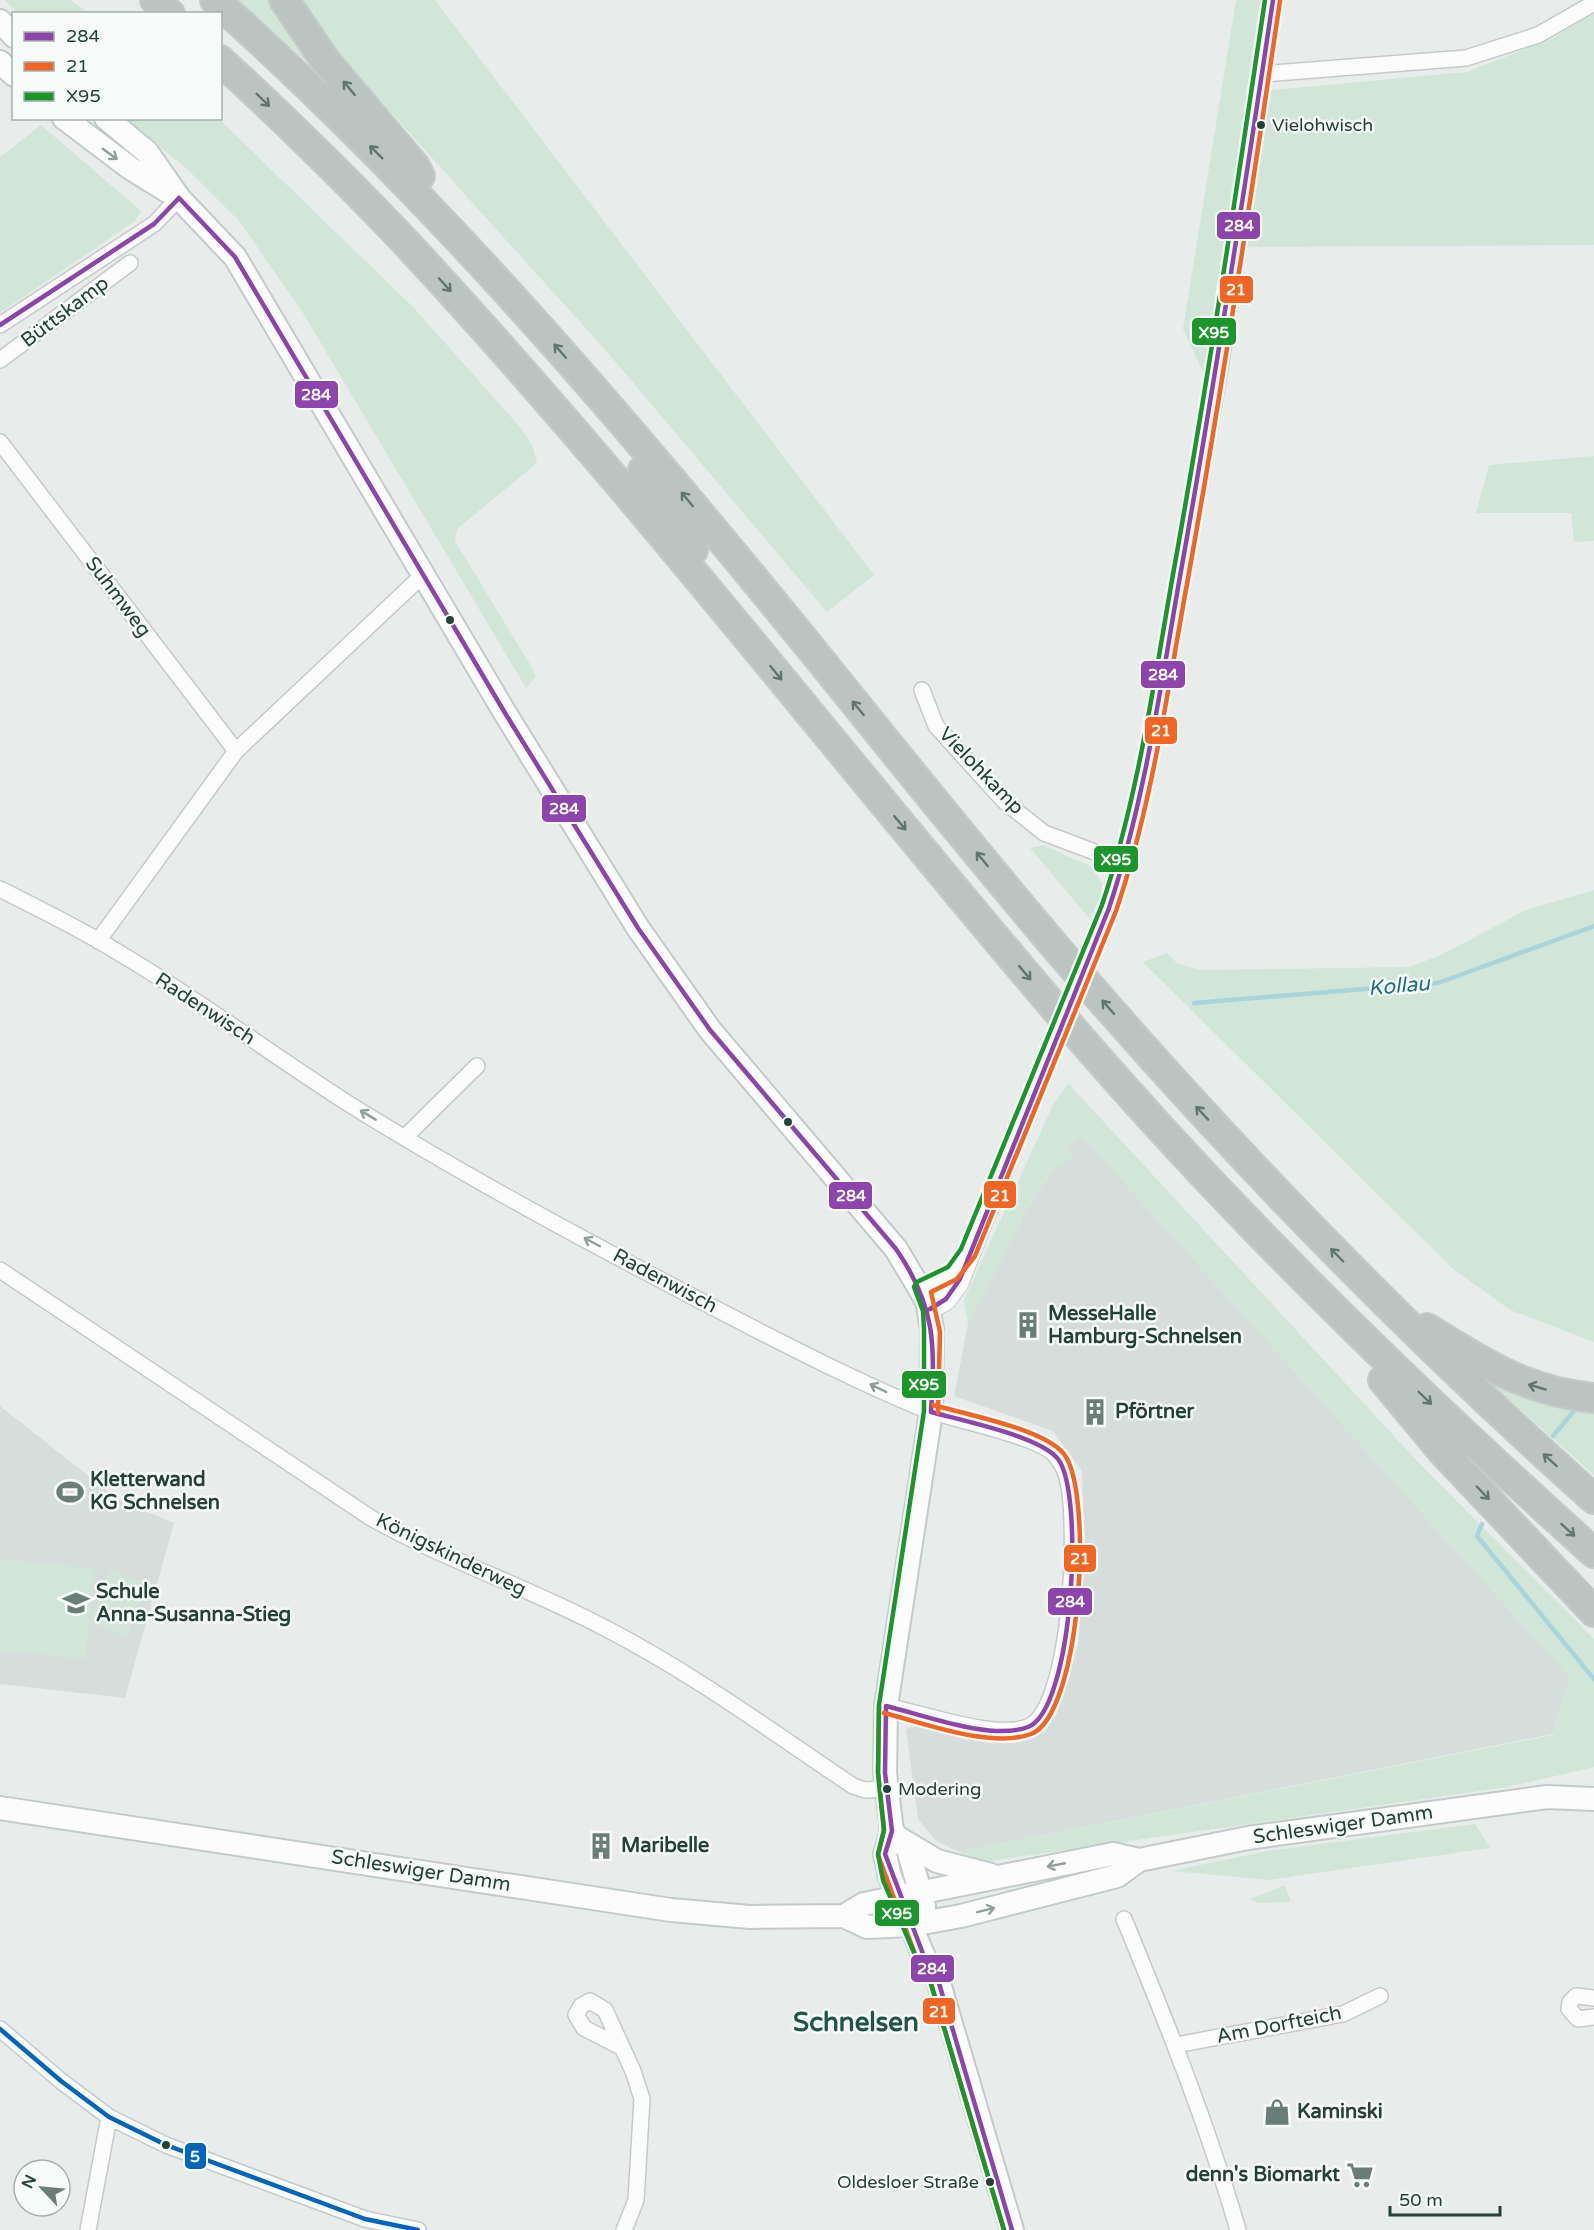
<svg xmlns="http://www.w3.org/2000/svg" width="1594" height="2230" viewBox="0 0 1594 2230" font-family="'Varela Round',sans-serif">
<rect width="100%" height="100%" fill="#e8edeb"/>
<path fill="#d6dedb" d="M1081,1134L1571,1678L1553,1734L959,1852L935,1840L918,1819L906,1729L924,1725L1004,1742L1025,1740L1045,1732L1057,1713L1078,1645L1085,1548L1082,1471L1053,1431L954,1396L968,1324L1026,1210L1052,1171L1072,1158L1066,1148Z
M0,1406L119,1500L174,1523L125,1698L0,1684Z"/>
<path fill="#d1e6d8" d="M5,0H70L89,13H17Z
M239,0H272L322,76Z
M302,0H435L874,575L827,612L608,353L340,56Z
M1236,0H1265L1205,376L1183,329Z
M1594,11V245L1247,247L1271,90L1467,72L1553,38Z
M126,119H219L414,308L521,428L532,445L537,463L457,529L455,541L534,671L535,677L526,688L303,313L239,221L187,169Z
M41,125L141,211L135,221L0,313V157Z
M1594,456V541L1574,542L1571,513H1476L1489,465Z
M1043,845L1092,867L1102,883L1100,897L1090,919L1030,848Z
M1594,890V1342L1510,1310L1452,1268L1143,962L1167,953L1178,964L1201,970L1409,967L1441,955L1526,910Z
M1068,1083L1420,1464L1594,1639V1767L1508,1787L983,1862L959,1852L1553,1735L1571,1678L1081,1134L1066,1148L1073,1158L1052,1171L1026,1210L968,1324L964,1300L1053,1105Z
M1475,1369L1594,1406V1475Z
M0,1559L95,1569L85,1659L0,1650Z
M111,1570L147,1584L127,1636L91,1622Z
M1475,1824L1490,1848L1269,1880L1171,1871L1267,1851Z
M1285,1885L1291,1902L1258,1903L1250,1899Z"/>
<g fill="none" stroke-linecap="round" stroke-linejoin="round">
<path stroke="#a9d4db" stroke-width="4.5" d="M1194,1003L1438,983L1594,926
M1553,1436L1578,1406
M1482,1524L1477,1536L1594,1679"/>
<defs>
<path id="minor" d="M1262,74L1466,58L1538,35L1594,3
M0,325L154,224L179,198
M0,360L130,263
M0,442L236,751
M922,690L936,726L1004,801L1044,833L1124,863
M0,889C39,909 79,928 116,951C196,998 271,1054 349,1104C479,1185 616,1257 751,1327C804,1354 859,1382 914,1405C946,1419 1032,1434 1053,1453C1059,1459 1063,1466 1066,1474C1080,1515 1072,1705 1030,1726C999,1741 922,1713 886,1706
M98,941L236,751L424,574
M405,1137L477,1066
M0,1270L371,1518C446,1560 527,1587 603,1627C691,1672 771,1731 853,1786L865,1790L886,1789
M1124,1919C1166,2021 1207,2123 1238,2230
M1594,1998L1576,1996L1570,2002L1569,2009L1578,2019L1594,2017
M0,2029L61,2081L109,2117L166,2145L365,2219L418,2230
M1176,2045L1343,2014L1380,1996
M621,2047L584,2028L576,2015L581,2006L590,2001L605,2010L633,2071L642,2099L636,2200L624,2230
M88,2230L109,2117"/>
<path id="tertiary" d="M1102,925L1124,863L1144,782L1218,368L1273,0
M921,1288L947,1277L963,1260
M930,1309L946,1300L958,1284L1045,1064"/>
<path id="secondary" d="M0,21L14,36
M0,62L14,75
M64,118L130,168L172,194
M106,118L147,152L179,198L235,257L505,713L638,928L710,1030L896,1249L927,1301L932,1329L931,1412L886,1706L885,1773L892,1831L885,1854L890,1877L925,1959L936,1973L1012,2230
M0,1808L671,1910L750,1917L844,1916L867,1927L911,1925L961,1916L1117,1876L1139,1860
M892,1831L908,1849L924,1906
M900,1839L937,1861L991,1875
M844,1916L864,1904L1113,1854L1139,1860L1248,1838L1547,1797L1594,1799"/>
<path id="motorway" d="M155,0L170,14
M215,0C437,198 630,426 817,656C901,760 984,864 1071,965C1234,1154 1408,1333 1594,1499
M284,0L325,60L414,165L420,176
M220,60C285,120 349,182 409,246C643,498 852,772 1076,1033C1236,1219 1412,1389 1594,1553
M643,470L693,550
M1427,1328C1484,1364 1526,1391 1594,1398
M1383,1380L1442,1451L1594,1612"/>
</defs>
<use href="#minor" stroke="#c5cac8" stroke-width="18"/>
<use href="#tertiary" stroke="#c5cac8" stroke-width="22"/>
<use href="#secondary" stroke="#c3cbc8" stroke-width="26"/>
<use href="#motorway" stroke="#c3ccc9" stroke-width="32"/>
<use href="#minor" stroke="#fcfcfc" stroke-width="15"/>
<use href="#tertiary" stroke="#fcfcfc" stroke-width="20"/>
<use href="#secondary" stroke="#fcfcfc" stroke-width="22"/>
<use href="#motorway" stroke="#bcc4c2" stroke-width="28"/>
<defs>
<path id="tertiary-bridge" d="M1045,1064L1102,925"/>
</defs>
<use href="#tertiary-bridge" stroke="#c5cac8" stroke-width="22" stroke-linecap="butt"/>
<use href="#tertiary-bridge" stroke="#fcfcfc" stroke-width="20"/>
<defs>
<path id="bus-1" d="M179,198L235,257L505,713L638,928L710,1030L896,1249C936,1307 935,1344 931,1412
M0,325L154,224L179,198
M930,1309L946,1299L960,1279L1109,908C1144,803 1160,691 1179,582C1214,388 1244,194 1273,0
M886,1706C924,1715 991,1741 1028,1727C1073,1710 1085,1494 1058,1459C1040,1436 960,1420 931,1412
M886,1706L885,1773L892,1831L885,1854L925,1959L936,1973L1012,2230"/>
<path id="bus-2" d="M938,1413L940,1332L931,1292L957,1279L975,1256L1116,911C1152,805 1167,693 1187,584C1222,390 1251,196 1280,1
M879,1706L878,1773L884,1830L878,1855L918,1962L929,1977L1004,2230
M884,1713C925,1723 991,1749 1031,1734C1081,1715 1094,1493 1064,1454C1044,1429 965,1414 933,1405"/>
<path id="bus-3" d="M1004,2230L929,1977L918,1962L883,1880L878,1854L884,1830L878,1773L879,1705L924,1411V1329L923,1311L914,1287L917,1282L948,1267L961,1249L1102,905C1137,800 1153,689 1172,580C1207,387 1236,194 1265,0"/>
<path id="bus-4" d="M0,2029L61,2081L109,2117L166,2145L365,2219L418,2230"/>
</defs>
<use href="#bus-1" stroke="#f7fbf9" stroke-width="9"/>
<use href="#bus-2" stroke="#f7fbf9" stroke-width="9"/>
<use href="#bus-3" stroke="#f7fbf9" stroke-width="9"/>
<use href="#bus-4" stroke="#f7fbf9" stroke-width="9"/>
<use href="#bus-1" stroke="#8e44ad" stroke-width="4.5"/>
<use href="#bus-2" stroke="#f26522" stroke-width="4.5"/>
<use href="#bus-3" stroke="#1a962b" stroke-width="4.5"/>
<use href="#bus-4" stroke="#0065bd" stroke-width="4.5"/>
</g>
<defs><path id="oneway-shaft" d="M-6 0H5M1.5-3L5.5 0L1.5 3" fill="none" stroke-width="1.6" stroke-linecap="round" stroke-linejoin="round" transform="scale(1.5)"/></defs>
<g stroke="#617670">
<use href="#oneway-shaft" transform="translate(349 88) rotate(-130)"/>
<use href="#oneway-shaft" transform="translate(263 100) rotate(44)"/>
<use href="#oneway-shaft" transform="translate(376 152) rotate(-135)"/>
<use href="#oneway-shaft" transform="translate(445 285) rotate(48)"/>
<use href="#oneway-shaft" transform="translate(560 351) rotate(-131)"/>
<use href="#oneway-shaft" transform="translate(687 499) rotate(-129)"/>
<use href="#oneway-shaft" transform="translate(776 673) rotate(51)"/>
<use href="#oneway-shaft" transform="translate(858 708) rotate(-129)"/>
<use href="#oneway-shaft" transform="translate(900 823) rotate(50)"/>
<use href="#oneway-shaft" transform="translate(982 859) rotate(-129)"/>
<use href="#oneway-shaft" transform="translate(1025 973) rotate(50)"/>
<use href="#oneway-shaft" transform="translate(1108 1007) rotate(-131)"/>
<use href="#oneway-shaft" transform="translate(1202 1113) rotate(-133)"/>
<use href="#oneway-shaft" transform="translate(1337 1255) rotate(-134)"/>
<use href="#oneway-shaft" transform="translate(1537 1387) rotate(-164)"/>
<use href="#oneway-shaft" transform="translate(1425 1398) rotate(44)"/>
<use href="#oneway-shaft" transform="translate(1550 1460) rotate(-138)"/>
<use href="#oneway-shaft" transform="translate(1483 1493) rotate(46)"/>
<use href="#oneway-shaft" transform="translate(1568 1530) rotate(42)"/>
</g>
<g stroke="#909f9b">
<use href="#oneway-shaft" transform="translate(110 154) rotate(36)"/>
<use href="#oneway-shaft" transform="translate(368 1115) rotate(-149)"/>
<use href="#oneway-shaft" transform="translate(592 1242) rotate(-152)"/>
<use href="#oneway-shaft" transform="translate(878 1388) rotate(-154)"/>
<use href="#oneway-shaft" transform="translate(1056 1865) rotate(169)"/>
<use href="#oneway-shaft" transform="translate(986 1910) rotate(-14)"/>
</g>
<defs>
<symbol id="building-bare" viewBox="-9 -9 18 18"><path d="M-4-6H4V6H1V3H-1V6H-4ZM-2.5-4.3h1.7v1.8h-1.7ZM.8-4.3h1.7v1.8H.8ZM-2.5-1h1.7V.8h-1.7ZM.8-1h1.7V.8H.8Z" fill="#697e78" stroke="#f7fbf9" stroke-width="2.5" paint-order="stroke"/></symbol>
<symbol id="stadium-bare" viewBox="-9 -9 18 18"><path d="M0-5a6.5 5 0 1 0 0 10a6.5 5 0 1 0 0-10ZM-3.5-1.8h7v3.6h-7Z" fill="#697e78" stroke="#f7fbf9" stroke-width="2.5" paint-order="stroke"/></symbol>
<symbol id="school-bare" viewBox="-9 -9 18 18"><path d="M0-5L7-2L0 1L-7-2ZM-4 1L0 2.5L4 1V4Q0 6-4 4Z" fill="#697e78" stroke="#f7fbf9" stroke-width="2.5" paint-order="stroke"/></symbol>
<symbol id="shop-bare" viewBox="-9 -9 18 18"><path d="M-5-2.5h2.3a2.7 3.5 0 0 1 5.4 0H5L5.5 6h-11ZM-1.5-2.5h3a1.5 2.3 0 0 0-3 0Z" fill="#697e78" stroke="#f7fbf9" stroke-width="2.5" paint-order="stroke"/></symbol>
<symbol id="supermarket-bare" viewBox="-9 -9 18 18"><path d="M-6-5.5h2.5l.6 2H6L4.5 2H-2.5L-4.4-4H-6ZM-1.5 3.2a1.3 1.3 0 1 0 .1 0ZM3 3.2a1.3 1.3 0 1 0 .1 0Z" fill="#697e78" stroke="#f7fbf9" stroke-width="2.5" paint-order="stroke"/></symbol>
</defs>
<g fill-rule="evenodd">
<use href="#building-bare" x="1009" y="1306" width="38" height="38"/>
<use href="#building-bare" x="1076" y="1393" width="38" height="38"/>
<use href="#stadium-bare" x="51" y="1473" width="38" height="38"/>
<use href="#school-bare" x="57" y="1584" width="38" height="38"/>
<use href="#building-bare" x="582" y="1827" width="38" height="38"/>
<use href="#shop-bare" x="1258" y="2093" width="38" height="38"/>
<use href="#supermarket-bare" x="1341" y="2156" width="38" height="38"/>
</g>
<g fill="#24423a" stroke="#f7fbf9" stroke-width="2">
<circle cx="1261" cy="125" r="5"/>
<circle cx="450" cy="620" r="5"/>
<circle cx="788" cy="1122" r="5"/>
<circle cx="887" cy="1789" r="5"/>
<circle cx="166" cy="2145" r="5"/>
<circle cx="990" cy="2182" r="5"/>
</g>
<g text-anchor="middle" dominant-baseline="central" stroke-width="5" stroke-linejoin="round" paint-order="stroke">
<g font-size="18" fill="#24423a" stroke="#f7fbf9" text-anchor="start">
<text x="1272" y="125">Vielohwisch</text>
<text x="898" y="1789">Modering</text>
<text x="979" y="2182" text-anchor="end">Oldesloer Straße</text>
</g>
<g font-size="20" fill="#24423a" stroke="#f7fbf9">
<text transform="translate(65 312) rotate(-37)">Büttskamp</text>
<text transform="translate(118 597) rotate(53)">Suhmweg</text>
<text transform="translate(981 771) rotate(46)">Vielohkamp</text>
<text transform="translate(205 1009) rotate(33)">Radenwisch</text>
<text transform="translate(665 1281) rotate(28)">Radenwisch</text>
<text transform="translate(451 1555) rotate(26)">Königskinderweg</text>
<text transform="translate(1343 1825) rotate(-8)">Schleswiger Damm</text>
<text transform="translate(421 1871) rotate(9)">Schleswiger Damm</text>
<text transform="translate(1279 2025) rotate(-11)">Am Dorfteich</text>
</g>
<g font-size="20" font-weight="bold" fill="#24423a" stroke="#f7fbf9" text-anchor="start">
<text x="1048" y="1314">MesseHalle<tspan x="1048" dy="23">Hamburg-Schnelsen</tspan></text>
<text x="1115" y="1412">Pförtner</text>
<text x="90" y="1480">Kletterwand<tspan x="90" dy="23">KG Schnelsen</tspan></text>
<text x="96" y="1592">Schule<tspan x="96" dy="23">Anna-Susanna-Stieg</tspan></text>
<text x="621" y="1846">Maribelle</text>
<text x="1297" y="2112">Kaminski</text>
<text x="1340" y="2175" text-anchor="end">denn's Biomarkt</text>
</g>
<g font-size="21" font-style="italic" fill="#1c6f80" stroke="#f7fbf9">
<text transform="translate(1399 986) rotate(-5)">Kollau</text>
</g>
<g font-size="26" font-weight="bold" fill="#1f5548" stroke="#f7fbf9">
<text x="856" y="2022">Schnelsen</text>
</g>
</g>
<g stroke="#f7fbf9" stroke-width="2">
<rect x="1216" y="211" width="45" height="29" rx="6" fill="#8e44ad"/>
<rect x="1219" y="275" width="35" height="29" rx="6" fill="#f26522"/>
<rect x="1191" y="317" width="46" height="29" rx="6" fill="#1a962b"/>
<rect x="294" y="380" width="45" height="29" rx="6" fill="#8e44ad"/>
<rect x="1140" y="660" width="46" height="29" rx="6" fill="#8e44ad"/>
<rect x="1144" y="716" width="34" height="29" rx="6" fill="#f26522"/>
<rect x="541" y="794" width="46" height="29" rx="6" fill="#8e44ad"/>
<rect x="1093" y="845" width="46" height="28" rx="6" fill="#1a962b"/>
<rect x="983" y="1180" width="34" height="29" rx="6" fill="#f26522"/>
<rect x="828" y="1181" width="45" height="29" rx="6" fill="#8e44ad"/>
<rect x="901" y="1370" width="46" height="29" rx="6" fill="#1a962b"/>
<rect x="1063" y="1544" width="34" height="29" rx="6" fill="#f26522"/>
<rect x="1047" y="1587" width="46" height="29" rx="6" fill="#8e44ad"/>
<rect x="874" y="1899" width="46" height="28" rx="6" fill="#1a962b"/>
<rect x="910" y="1954" width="45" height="29" rx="6" fill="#8e44ad"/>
<rect x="922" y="1997" width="34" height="28" rx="6" fill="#f26522"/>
<rect x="184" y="2142" width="23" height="28" rx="6" fill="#0065bd"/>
</g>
<g font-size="16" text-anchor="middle" font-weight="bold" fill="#fff">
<text x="1239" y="231">284</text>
<text x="1236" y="295">21</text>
<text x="1214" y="338">X95</text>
<text x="316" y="400">284</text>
<text x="1163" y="680">284</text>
<text x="1161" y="736">21</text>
<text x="564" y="814">284</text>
<text x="1116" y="865">X95</text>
<text x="1000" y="1201">21</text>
<text x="851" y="1201">284</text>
<text x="924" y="1390">X95</text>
<text x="1080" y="1564">21</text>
<text x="1070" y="1607">284</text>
<text x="897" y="1919">X95</text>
<text x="932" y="1974">284</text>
<text x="939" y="2017">21</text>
<text x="195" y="2162">5</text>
</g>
<rect x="12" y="12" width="210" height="108" fill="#f7fbf9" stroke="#a3b1ad" stroke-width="1.5"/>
<rect x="24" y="32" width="30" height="9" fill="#8e44ad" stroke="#a3b1ad" stroke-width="1.5"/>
<text x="66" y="42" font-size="18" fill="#24423a">284</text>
<rect x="24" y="62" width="30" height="9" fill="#f26522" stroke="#a3b1ad" stroke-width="1.5"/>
<text x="66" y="72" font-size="18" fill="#24423a">21</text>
<rect x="24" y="92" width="30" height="9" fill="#1a962b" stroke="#a3b1ad" stroke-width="1.5"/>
<text x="66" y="102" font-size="18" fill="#24423a">X95</text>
<g transform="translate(42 2188) rotate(296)"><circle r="28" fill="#f7fbf9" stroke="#a3b1ad" stroke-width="1.5"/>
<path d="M0-4.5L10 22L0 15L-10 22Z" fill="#697e78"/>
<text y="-9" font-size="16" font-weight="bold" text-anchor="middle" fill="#24423a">N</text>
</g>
<path d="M1390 2206v9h110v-9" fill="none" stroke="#24423a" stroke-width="3"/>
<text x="1399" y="2206" font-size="18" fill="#24423a" stroke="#f7fbf9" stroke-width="4.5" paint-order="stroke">50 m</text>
</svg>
